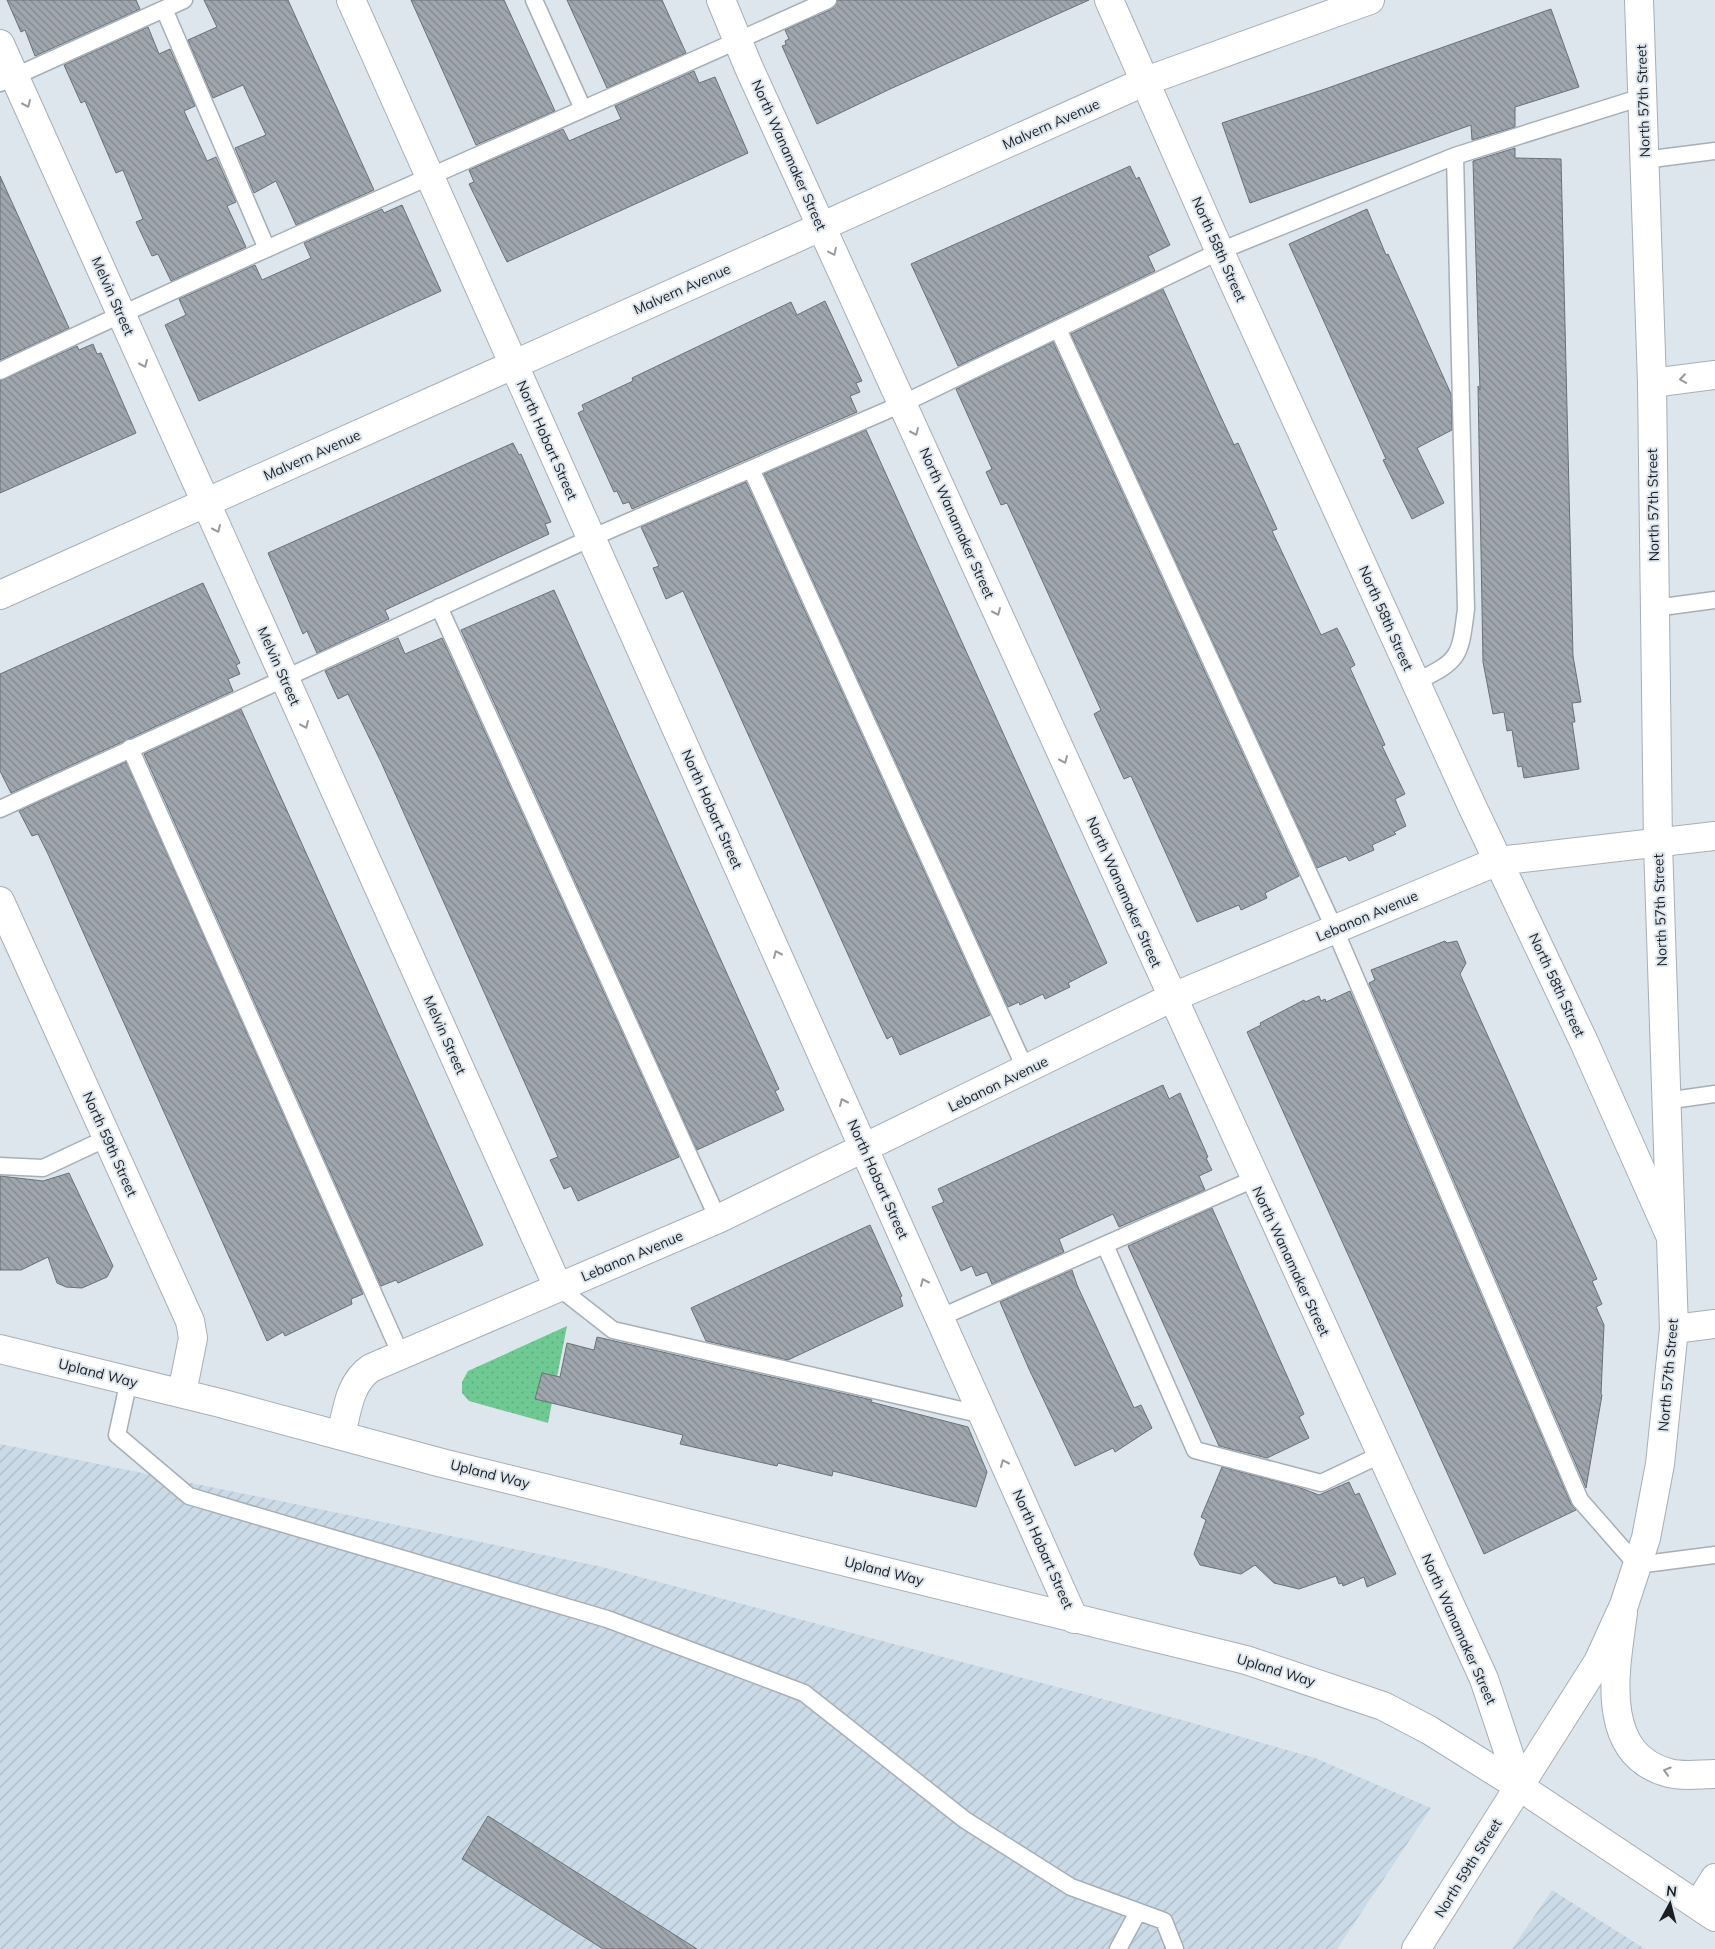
<svg xmlns="http://www.w3.org/2000/svg" width="1715" height="1949" viewBox="0 0 1715 1949" font-family="Mulish,sans-serif">
<defs>
<pattern id="industrial-furrows" width="10" height="10" patternUnits="userSpaceOnUse" patternTransform="scale(1.25)"><rect width="10" height="10" fill="#cbdae7"/><path d="M-1 1l2-2M0 10L10 0M9 11l2-2" fill="none" stroke="#aebbc6"/></pattern>
<pattern id="grass-dots" width="8" height="8" patternUnits="userSpaceOnUse" patternTransform="scale(1.25)"><rect width="8" height="8" fill="#6fc992"/><path d="M2 2h.1M6 6h.1" fill="none" stroke="#60ac7e" stroke-width="1.8" stroke-linecap="round"/></pattern>
<pattern id="building-back-hatch" width="6" height="6" patternUnits="userSpaceOnUse" patternTransform="scale(1.25)"><rect width="6" height="6" fill="#9fa6ae"/><path d="M-1 5l2 2M0 0l6 6M5-1l2 2" fill="none" stroke="#81878d"/></pattern>
</defs>
<rect width="100%" height="100%" fill="#dde5ed"/>
<path fill="url(#industrial-furrows)" d="M0,1444L598,1566L1182,1720L1315,1758L1431,1808L1337,1949H0Z
M1552,1890L1645,1949H1512Z"/>
<path fill="url(#grass-dots)" d="M567,1326L548,1423L469,1401L462,1393V1382L468,1371Z"/>
<path fill="url(#building-back-hatch)" stroke="#6a7279" d="M7,0H136L140,9L35,56L25,30L21,32Z
M204,0H288L374,190L296,225L276,181L254,193L235,148L266,135L243,85L213,98L188,40L217,27Z
M411,0H504L555,111L476,145Z
M567,0H662L686,53L607,88Z
M838,0H1089L890,89L817,124L782,46L786,45L785,41L789,39L785,30L832,9Z
M1551,9L1579,87L1515,107V127L1472,140L1471,125L1250,203L1222,123L1325,89Z
M148,27L159,54L170,49L195,106L184,111L207,161L216,157L236,202L227,206L246,247L171,281L158,254L152,256L136,222L143,219L123,170L116,173L85,101L81,103L64,65Z
M694,71L699,83L715,77L748,153L507,262L469,184L474,182L469,170L563,129L569,141L594,130L621,119L615,106Z
M1515,148V158L1561,159L1573,656L1581,702L1572,703L1575,722H1572L1579,769L1524,778L1522,766L1518,767L1512,730L1507,731L1504,712L1493,714L1483,662L1478,386L1480,390L1473,161Z
M1130,166L1136,179L1139,177L1170,245L1148,256L1155,271L958,366L911,264Z
M0,176L69,328L0,360Z
M402,205L441,291L199,401L165,325L186,315L179,299L255,265L262,280L311,258L304,243L382,209L384,213Z
M1367,209L1386,255L1388,254L1451,394L1452,430L1417,448L1444,503L1412,519L1383,460L1386,459L1289,244Z
M1163,289L1220,415L1234,445L1238,443L1277,529L1272,531L1321,635L1337,628L1347,648L1355,665L1350,668L1385,745L1382,746L1405,794L1395,799L1406,826L1394,832L1396,834L1372,845L1374,850L1349,861L1346,856L1317,868L1071,334Z
M825,301L862,381L856,383L860,392L850,396L857,412L632,509L629,502L623,504L617,491L614,492L578,413L584,410L582,405L633,381L632,378L791,302L797,315Z
M1053,342L1299,876L1265,893L1267,898L1241,910L1239,905L1197,922L1131,776L1124,779L1094,714L1101,710L1007,503L1001,505L986,472L992,469L956,389Z
M93,344L97,354L101,353L136,433L0,493V381L77,346L79,350Z
M866,430L1107,963L1068,983L1070,987L1045,999L1043,994L1020,1005L1019,1002L1008,1007L764,474Z
M513,443L519,455L521,454L551,522L545,524L549,534L385,610L389,619L317,653L307,631L303,634L268,553Z
M746,482L990,1015L900,1055L892,1036L887,1039L870,1003L683,591L666,599L653,568L659,566L641,527Z
M203,583L240,663L236,665L240,674L228,679L233,691L11,793L0,771V674Z
M554,590L779,1089L775,1091L784,1110L697,1150L461,630Z
M398,638L405,654L442,638L679,1157L578,1201L571,1186L564,1189L550,1160L558,1157L381,762L348,694L338,699L325,671Z
M241,709L483,1245L398,1283L396,1280L381,1286L144,754Z
M126,762L363,1294L351,1299L352,1304L285,1336L283,1332L267,1341L48,854L38,834L32,836L19,811Z
M1445,941L1447,943L1457,941L1466,963L1460,974L1597,1279L1592,1281L1602,1304L1596,1307L1604,1325L1601,1394L1602,1395L1586,1488L1369,983L1375,980L1371,970Z
M1350,991L1571,1504L1576,1510L1484,1554L1247,1032L1261,1025L1260,1023L1304,1000L1305,1002L1319,996L1321,1001L1325,999L1326,1002Z
M1163,1085L1169,1099L1180,1093L1208,1157L1206,1158L1212,1170L1199,1176L1205,1190L1119,1227L1113,1214L1059,1239L1064,1252L992,1284L987,1272L976,1276L972,1266L961,1271L932,1207L944,1202L938,1189Z
M69,1173L113,1266L107,1277L82,1288L66,1287L57,1283L48,1257L21,1270H0V1176L43,1181Z
M1212,1208L1304,1414L1299,1417L1309,1438L1267,1458L1219,1446L1128,1246Z
M870,1225L902,1296L900,1297L903,1306L788,1360L706,1341L691,1308Z
M1072,1270L1077,1285L1134,1408L1141,1405L1152,1428L1115,1452L1113,1448L1075,1466L1029,1369L1000,1302Z
M597,1337L872,1400L871,1402L968,1427L987,1472L976,1507L833,1471L832,1476L778,1463L777,1466L680,1444L683,1435L535,1399L542,1373L560,1377L567,1343L594,1350Z
M1222,1467L1298,1487L1319,1495L1349,1482L1355,1495L1359,1493L1396,1574L1367,1587L1364,1577L1343,1586L1342,1583L1339,1584L1336,1576L1299,1589L1274,1583L1255,1565L1241,1574L1200,1565L1194,1554L1206,1520L1201,1517Z
M488,1816L697,1949H603L462,1859Z"/>
<g fill="none" stroke-linecap="round" stroke-linejoin="round">
<defs>
<path id="lane" d="M534,0L583,109
M164,9L267,249
M0,83L184,0
M1644,160L1715,151
M1058,329L1335,930L1580,1500L1637,1565L1715,1555
M0,371C273,242 552,125 828,0
M751,469L1026,1070
M439,607L718,1219
M1655,608L1715,600
M1415,682C1460,661 1460,657 1466,609L1455,156
M130,748L401,1355
M0,809L591,538L902,404L1220,251L1455,156L1642,97
M1665,1101L1715,1094
M0,1166L43,1168L107,1138
M1105,1245L1195,1450L1321,1483L1380,1455
M558,1287L613,1330L983,1415
M939,1318L1254,1179
M129,1380L117,1435L189,1496L607,1619L804,1693L965,1820L1071,1887L1164,1921L1175,1949
M1118,1949L1138,1912"/>
<path id="street" d="M351,0L1074,1619
M721,0L749,68L1484,1679L1520,1787
M1109,0L1224,261L1472,806L1584,1042L1669,1233
M0,44L558,1287
M1652,383L1715,375
M0,595L1146,81L1370,0
M0,901L190,1321L193,1338L182,1393
M1674,1329L1715,1324
M0,1349L220,1403L442,1463L1246,1660L1383,1706L1429,1730L1520,1787
M341,1435C347,1411 349,1383 371,1368L718,1219L1173,997L1498,861L1715,836
M1623,1613C1616,1666 1597,1754 1669,1773C1683,1777 1701,1774 1715,1774
M1698,1905L1715,1878"/>
<path id="secondary" d="M1520,1787L1715,1917
M1416,1949L1598,1662L1624,1605L1646,1538L1660,1464L1674,1329L1658,844L1652,383L1639,0"/>
</defs>
<use href="#lane" stroke="#a7afb6" stroke-width="19"/>
<use href="#street" stroke="#a7afb6" stroke-width="30"/>
<use href="#secondary" stroke="#a7afb6" stroke-width="30"/>
<use href="#lane" stroke="#fff" stroke-width="16"/>
<use href="#street" stroke="#fff" stroke-width="28"/>
<use href="#secondary" stroke="#fff" stroke-width="28"/>
</g>
<defs><path id="oneway-chevron" d="M-2-3.5L2.5 0L-2 3.5" fill="none" stroke-width="1.6" stroke-linecap="round" stroke-linejoin="round" transform="scale(1.25)"/></defs>
<g stroke="#999a9c">
<use href="#oneway-chevron" transform="translate(27 104) rotate(66)"/>
<use href="#oneway-chevron" transform="translate(833 252) rotate(65)"/>
<use href="#oneway-chevron" transform="translate(144 364) rotate(66)"/>
<use href="#oneway-chevron" transform="translate(1683 379) rotate(172)"/>
<use href="#oneway-chevron" transform="translate(915 432) rotate(66)"/>
<use href="#oneway-chevron" transform="translate(217 529) rotate(66)"/>
<use href="#oneway-chevron" transform="translate(997 612) rotate(66)"/>
<use href="#oneway-chevron" transform="translate(305 725) rotate(66)"/>
<use href="#oneway-chevron" transform="translate(1064 760) rotate(66)"/>
<use href="#oneway-chevron" transform="translate(777 954) rotate(-114)"/>
<use href="#oneway-chevron" transform="translate(843 1102) rotate(-114)"/>
<use href="#oneway-chevron" transform="translate(924 1282) rotate(-114)"/>
<use href="#oneway-chevron" transform="translate(1004 1463) rotate(-114)"/>
<use href="#oneway-chevron" transform="translate(1667 1771) rotate(-163)"/>
</g>
<g text-anchor="middle" dominant-baseline="central" stroke-width="4" stroke-linejoin="round" paint-order="stroke">
<g font-size="14" fill="#1c1f22" stroke="#dde5ed">
<text transform="translate(1643 101) rotate(-92)">North 57th Street</text>
<text transform="translate(1051 124) rotate(-24)">Malvern Avenue</text>
<text transform="translate(789 155) rotate(66)">North Wanamaker Street</text>
<text transform="translate(1219 249) rotate(66)">North 58th Street</text>
<text transform="translate(682 289) rotate(-24)">Malvern Avenue</text>
<text transform="translate(113 296) rotate(66)">Melvin Street</text>
<text transform="translate(547 440) rotate(66)">North Hobart Street</text>
<text transform="translate(312 455) rotate(-24)">Malvern Avenue</text>
<text transform="translate(1653 505) rotate(-91)">North 57th Street</text>
<text transform="translate(957 523) rotate(66)">North Wanamaker Street</text>
<text transform="translate(1386 618) rotate(66)">North 58th Street</text>
<text transform="translate(279 666) rotate(66)">Melvin Street</text>
<text transform="translate(712 809) rotate(66)">North Hobart Street</text>
<text transform="translate(1124 892) rotate(66)">North Wanamaker Street</text>
<text transform="translate(1660 910) rotate(-92)">North 57th Street</text>
<text transform="translate(1367 916) rotate(-23)">Lebanon Avenue</text>
<text transform="translate(1557 985) rotate(65)">North 58th Street</text>
<text transform="translate(445 1035) rotate(66)">Melvin Street</text>
<text transform="translate(998 1084) rotate(-26)">Lebanon Avenue</text>
<text transform="translate(110 1144) rotate(66)">North 59th Street</text>
<text transform="translate(878 1179) rotate(66)">North Hobart Street</text>
<text transform="translate(632 1256) rotate(-23)">Lebanon Avenue</text>
<text transform="translate(1291 1261) rotate(65)">North Wanamaker Street</text>
<text transform="translate(98 1373) rotate(14)">Upland Way</text>
<text transform="translate(1668 1375) rotate(-85)">North 57th Street</text>
<text transform="translate(490 1474) rotate(14)">Upland Way</text>
<text transform="translate(1043 1549) rotate(66)">North Hobart Street</text>
<text transform="translate(884 1571) rotate(14)">Upland Way</text>
<text transform="translate(1459 1629) rotate(66)">North Wanamaker Street</text>
<text transform="translate(1276 1670) rotate(17)">Upland Way</text>
<text transform="translate(1468 1868) rotate(-58)">North 59th Street</text>
</g>
</g>
<g transform="translate(1670 1904) rotate(7)" stroke="#dde5ed" stroke-width="4" paint-order="stroke">
<path d="M0-4L9 19L0 12L-9 19Z" fill="#1c1f22"/>
<text y="-8" font-size="14" font-weight="bold" text-anchor="middle" fill="#1c1f22">N</text>
</g>
</svg>
